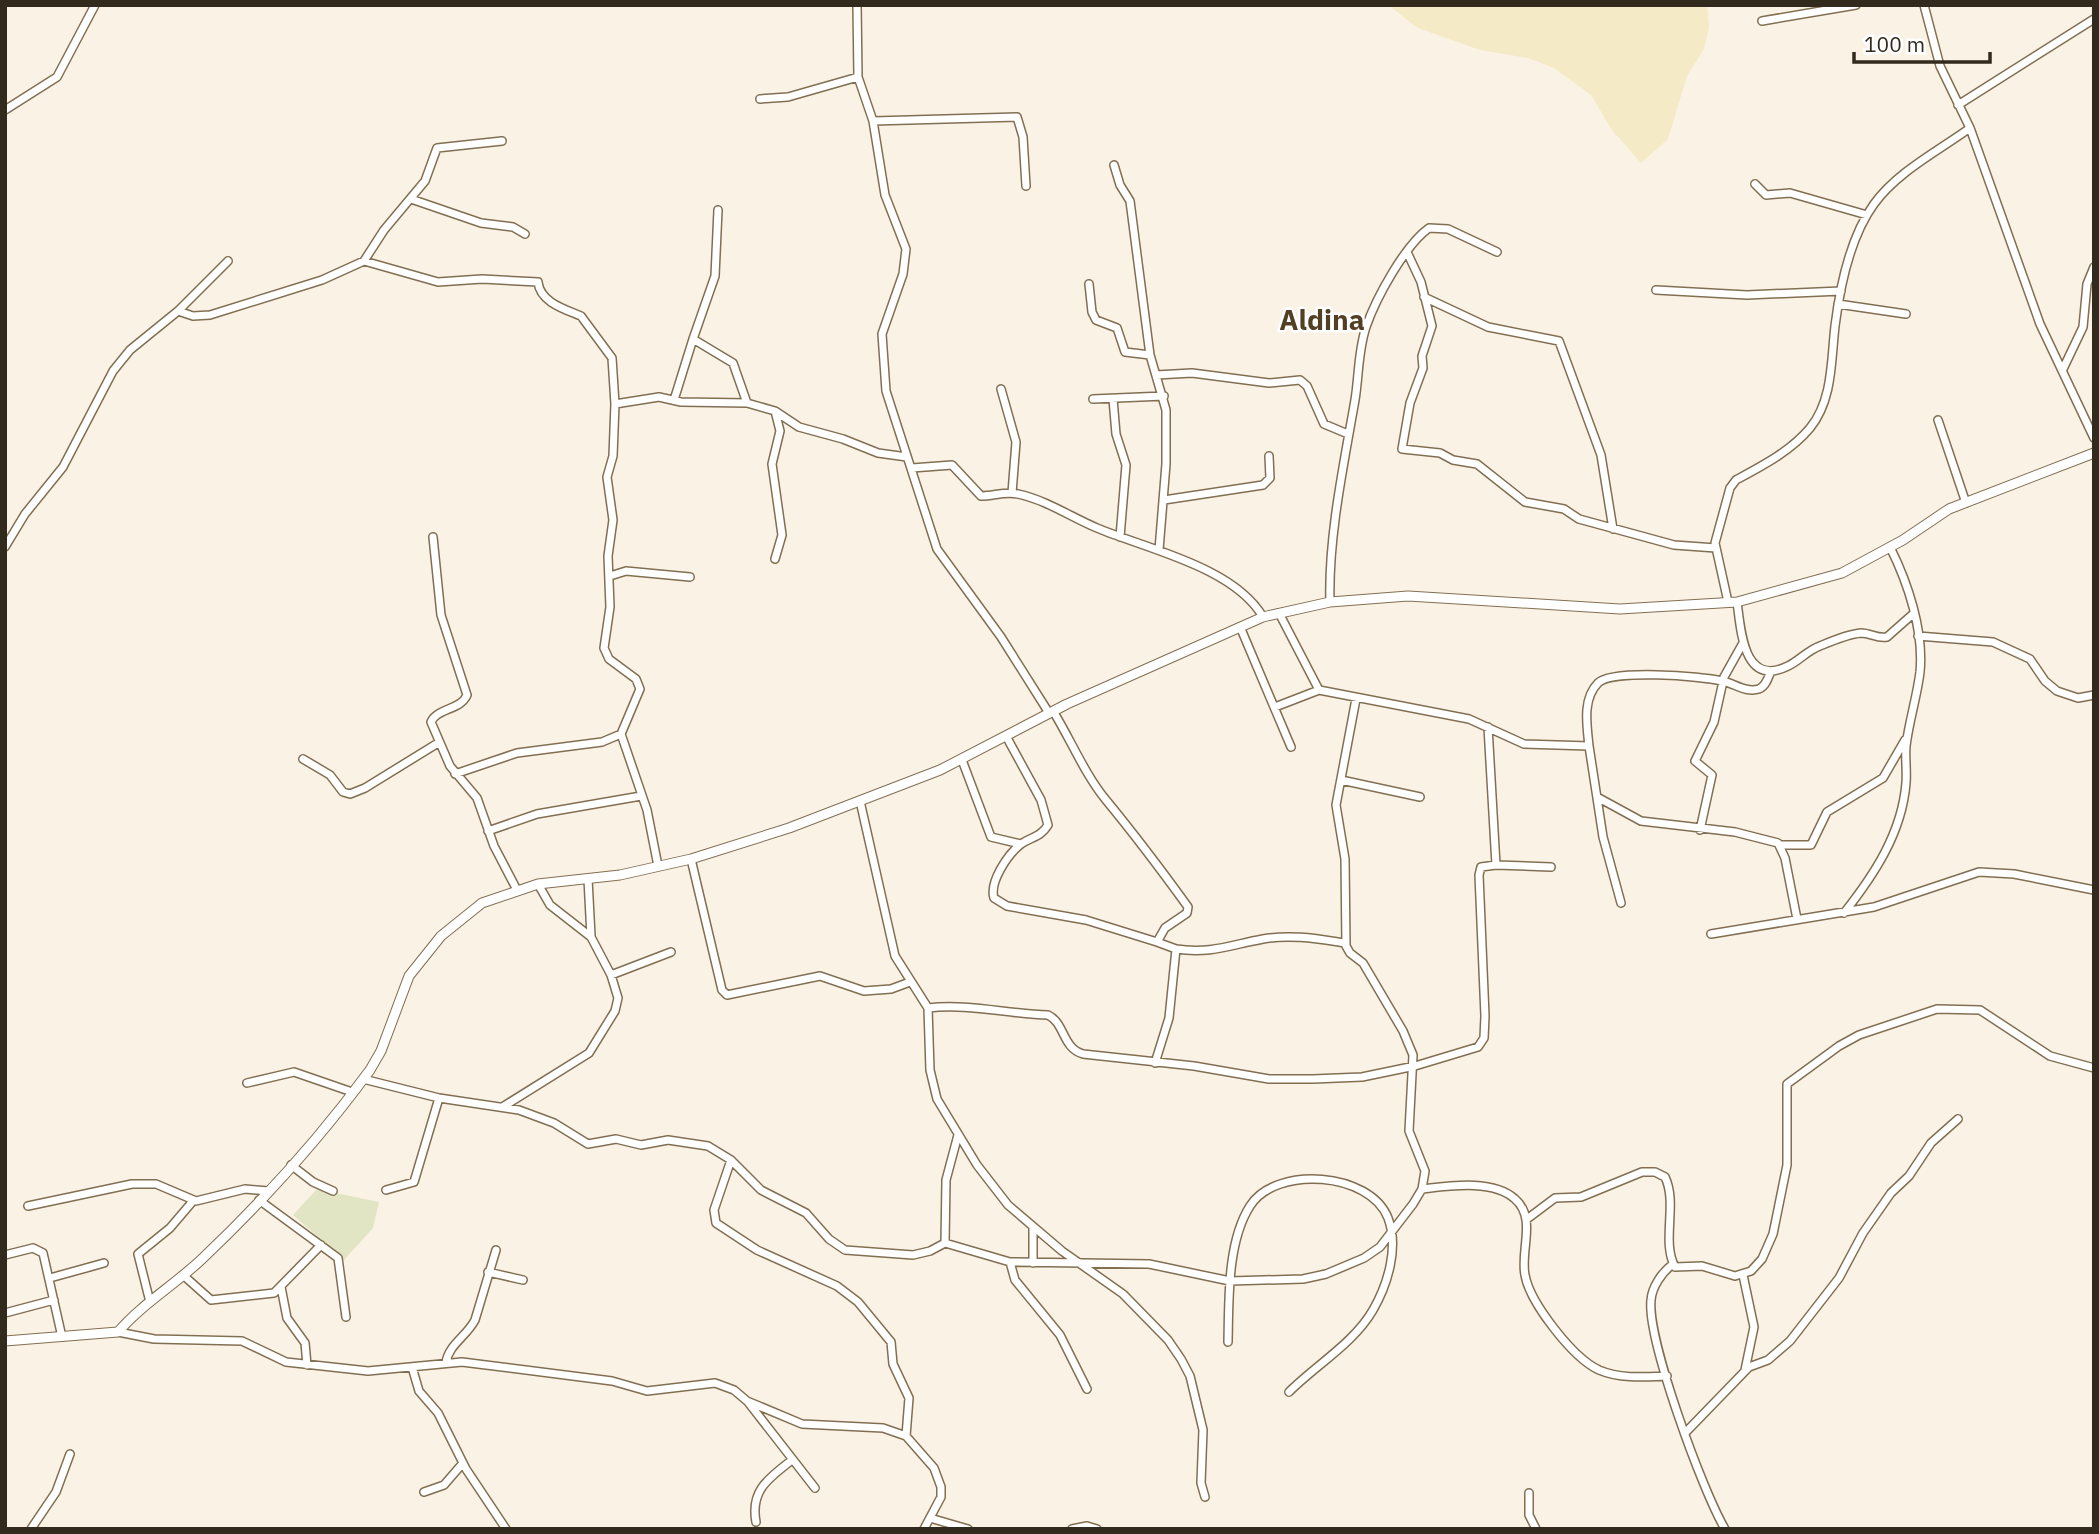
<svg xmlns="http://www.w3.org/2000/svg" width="2099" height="1534" viewBox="0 0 2099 1534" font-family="'IBM Plex Sans',sans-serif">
<rect width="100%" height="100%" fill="#fbf2e6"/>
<path fill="#e2e5c3" d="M317,1189L379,1202L373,1228L344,1260L293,1215Z"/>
<path fill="#f4eac5" d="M1388,5H1707L1709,27L1704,49L1687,76L1668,139L1641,163L1612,130L1591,95L1554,68L1528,58L1480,50L1418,28Z"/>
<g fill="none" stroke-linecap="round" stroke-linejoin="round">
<defs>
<path id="minor" d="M857,5L858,77L873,121L885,195L906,249L903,274L882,334L886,391L937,549L1001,637L1049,713
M1924,5L1940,66L1970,128L2040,324L2094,438
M1762,21L1856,5
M760,99L788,97L858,77
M1958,105L2094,19
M5,110L57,77L95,5
M873,121L1017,117L1023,137L1026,186
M1114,165L1120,185L1130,201L1150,355L1166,410V464L1159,550
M1755,184L1766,195L1790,193L1867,215
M411,199L481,223L513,227L525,234
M718,210L715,276L693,339L733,363L747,403L775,411L799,427L843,439L878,453L907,457
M1407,252L1421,282L1432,326L1422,356L1423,368L1410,403L1402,449L1440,453L1453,460L1477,464L1525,502L1564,509L1579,519L1674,545L1716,548
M364,261L384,230L425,181L437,148L502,141
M1089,284L1092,312L1096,320L1117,328L1125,352L1150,355
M1656,290L1747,295L1841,291
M1424,297L1488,327L1559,341L1601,455L1613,529
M1838,304L1906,314
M178,311L228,261
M2063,369L2083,327L2087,284L2094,267
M1156,375L1192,373L1269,383L1300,380L1307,386L1324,424L1348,434
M1001,389L1016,442L1012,493
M1093,399L1164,396
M1113,399L1116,434L1126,465L1120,537
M674,400L693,339
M1938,420L1966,503
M912,468L952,465L981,496C994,496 1005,491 1018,494C1046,500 1071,517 1097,528C1147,549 1234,567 1263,617
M1164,500L1263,485L1270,478L1269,456
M433,537L441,615L467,695C461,710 437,708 431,722L450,766L477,798L494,846L517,890
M5,547L25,514L63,467L113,371L130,350L178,311L193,316L210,315L322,280L364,261L438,282L482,279L538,282C540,302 564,309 581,316L612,358L615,404
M775,559L782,535L772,464L780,431L775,411
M610,576L626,571L690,577
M1330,602C1328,538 1344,463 1355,400C1359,375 1358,351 1366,327C1376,298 1405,245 1429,228L1448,229L1497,252
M1728,602L1715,543L1730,488L1736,480C1762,466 1791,451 1810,428C1833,400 1831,360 1835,326C1840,286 1850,237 1874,204C1897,172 1938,151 1970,128
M1737,602C1741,630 1743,688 1788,666C1799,661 1808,650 1820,646C1832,641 1848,634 1861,633C1871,633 1877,639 1887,637L1913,614
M1279,613L1319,690L1469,719L1524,744L1589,746L1603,837L1621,903
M1241,629L1291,747
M1918,636L1993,642L2030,659L2045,681L2057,691L2078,698L2094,695
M1275,707L1319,690
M1053,711C1071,740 1084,773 1106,800C1134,834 1162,871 1188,907L1187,913L1165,928L1157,942L1176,949L1169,1018L1155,1063
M1488,727L1496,865L1551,867
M621,734L647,810L658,866
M1006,736L1041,800L1048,825C1041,837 1031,837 1021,844C1008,854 989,882 994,898L1007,906L1086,920L1157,942
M1589,746C1587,726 1582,699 1598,683C1612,669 1701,676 1722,681C1734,683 1745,693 1759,689C1766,686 1768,678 1771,671
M303,759L330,775L343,792L350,794L365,788L438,743
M962,760L991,837L1021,844
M455,774L517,753L602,742L621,734L640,689L636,679L609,659L604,648L610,607L608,556L613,520L607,477L613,456L615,404L659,397L681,402L747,403
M1341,780L1420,797
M1597,797L1641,821L1735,832L1778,843L1785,858L1797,919
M860,801L895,956L928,1008L930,1070L937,1099L977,1165L1008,1205L1062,1251L1123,1294L1168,1340L1181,1359L1190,1376L1203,1430L1201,1483L1205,1497
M1700,830L1712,775L1695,761L1714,722L1724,677L1743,643
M488,831L537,814L641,796
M1781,845H1811L1827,812L1883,778L1905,740
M691,859L722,990L727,995L820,976L864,991L891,989L910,982
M588,879L591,936
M1844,913C1874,875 1902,833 1906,783C1907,771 1905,758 1906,746C1909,721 1917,697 1920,672C1924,631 1908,583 1890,547
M1711,934L1874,907L1979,872L2014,874L2094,890
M1176,949C1211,954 1230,945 1263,939C1291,934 1318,939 1345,943
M611,975L671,952
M928,1008C967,1003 1008,1014 1048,1015C1065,1023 1062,1048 1083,1054L1194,1066L1269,1079H1313L1362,1077L1415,1066L1478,1047L1484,1038L1485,1016L1479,875L1481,867L1496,865
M363,1079L439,1098L519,1110L554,1123L588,1144L616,1139L641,1145L668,1140L708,1146L731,1160L761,1190L806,1213L829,1239L845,1250L913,1255L930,1251L945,1243
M247,1083L294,1072L352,1092
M504,1106L589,1053L615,1011L618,998L611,975L591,937L550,905L538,884
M731,1160L714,1210L716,1223L757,1250L837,1286L858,1302L891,1342L893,1364L909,1398L906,1436
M291,1165L313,1182L333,1191
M1422,1189C1449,1186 1493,1179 1515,1199C1537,1218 1520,1250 1525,1275C1530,1303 1573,1358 1599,1370C1620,1379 1645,1377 1667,1376
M386,1190L414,1182L439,1098
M259,1200L338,1258L346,1317
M28,1206L132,1184H156L196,1201L245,1189L268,1191
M1527,1219L1555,1198L1581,1197L1642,1172H1655L1665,1177C1678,1204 1661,1241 1675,1267L1702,1266L1735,1276L1751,1271L1762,1259L1773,1234L1787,1165V1084L1839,1046L1859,1035L1937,1009L1980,1010L2050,1056L2094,1068
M1033,1228V1263
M945,1243L1010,1262L1149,1264L1230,1281L1303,1279L1326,1274L1364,1258L1380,1247L1413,1204L1422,1189L1425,1171L1409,1131L1413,1055L1403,1031L1363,963L1350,953L1346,946L1345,859L1336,805L1356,699
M945,1243L946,1180L958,1135
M5,1255L33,1248L43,1253L62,1337
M1010,1262L1015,1280L1060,1335L1087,1389
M1673,1264C1662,1272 1652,1287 1651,1300C1647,1340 1703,1492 1725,1529
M488,1272L523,1280
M183,1275L211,1300L274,1293L321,1245
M1743,1275L1754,1327L1745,1370
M50,1278L104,1263
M281,1287L287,1318L305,1343L307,1365
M150,1302L138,1254L170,1228L193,1201
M5,1313L54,1300
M118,1332L154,1339L242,1341L286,1362L368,1371L462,1362L612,1381L647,1391L715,1383L734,1390L747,1401L802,1424L883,1428L906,1436L934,1468L941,1487V1497L924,1529
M1228,1342C1229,1300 1227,1242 1250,1206C1276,1165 1370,1172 1388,1218C1399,1247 1388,1284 1373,1310C1354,1343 1316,1365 1289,1392
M446,1363C448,1345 467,1336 475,1320L496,1250
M412,1367L419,1391L438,1413L466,1469L506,1529
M748,1402L815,1488
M1686,1432L1749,1367L1768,1360L1790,1341L1839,1278L1863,1233L1891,1193L1909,1176L1931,1143L1958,1119
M424,1492L444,1485L463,1463
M1529,1493V1515L1536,1529
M930,1518L968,1529
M756,1522C750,1490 769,1478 792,1460
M31,1529L56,1492L70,1454
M1072,1529L1087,1526L1097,1529"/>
<path id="tertiary" d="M5,1341L118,1332C143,1303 176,1284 203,1258C263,1201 321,1137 370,1070L381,1051L409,976L441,936L482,903L538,884L620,875L691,859L789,828L940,770L1067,704L1263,617L1330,602L1408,596L1620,609L1737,602L1842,573L1903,540L1949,509L2094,453"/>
</defs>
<use href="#minor" stroke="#826f52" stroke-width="10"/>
<use href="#tertiary" stroke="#826f52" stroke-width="11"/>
<use href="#minor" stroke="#fff" stroke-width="7"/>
<use href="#tertiary" stroke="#fff" stroke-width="9"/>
</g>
<g text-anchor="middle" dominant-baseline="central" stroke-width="5" stroke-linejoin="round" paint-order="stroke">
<g font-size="28" font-weight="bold" fill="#524025" stroke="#fff">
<text x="1322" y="319">Aldina</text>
</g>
</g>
<rect width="2099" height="1534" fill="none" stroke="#322a1d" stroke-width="14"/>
<path d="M1854 52v10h136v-10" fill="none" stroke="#322a1d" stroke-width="3.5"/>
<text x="1864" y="52" font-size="21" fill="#322a1d" stroke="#ffffff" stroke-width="5" paint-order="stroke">100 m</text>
</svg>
